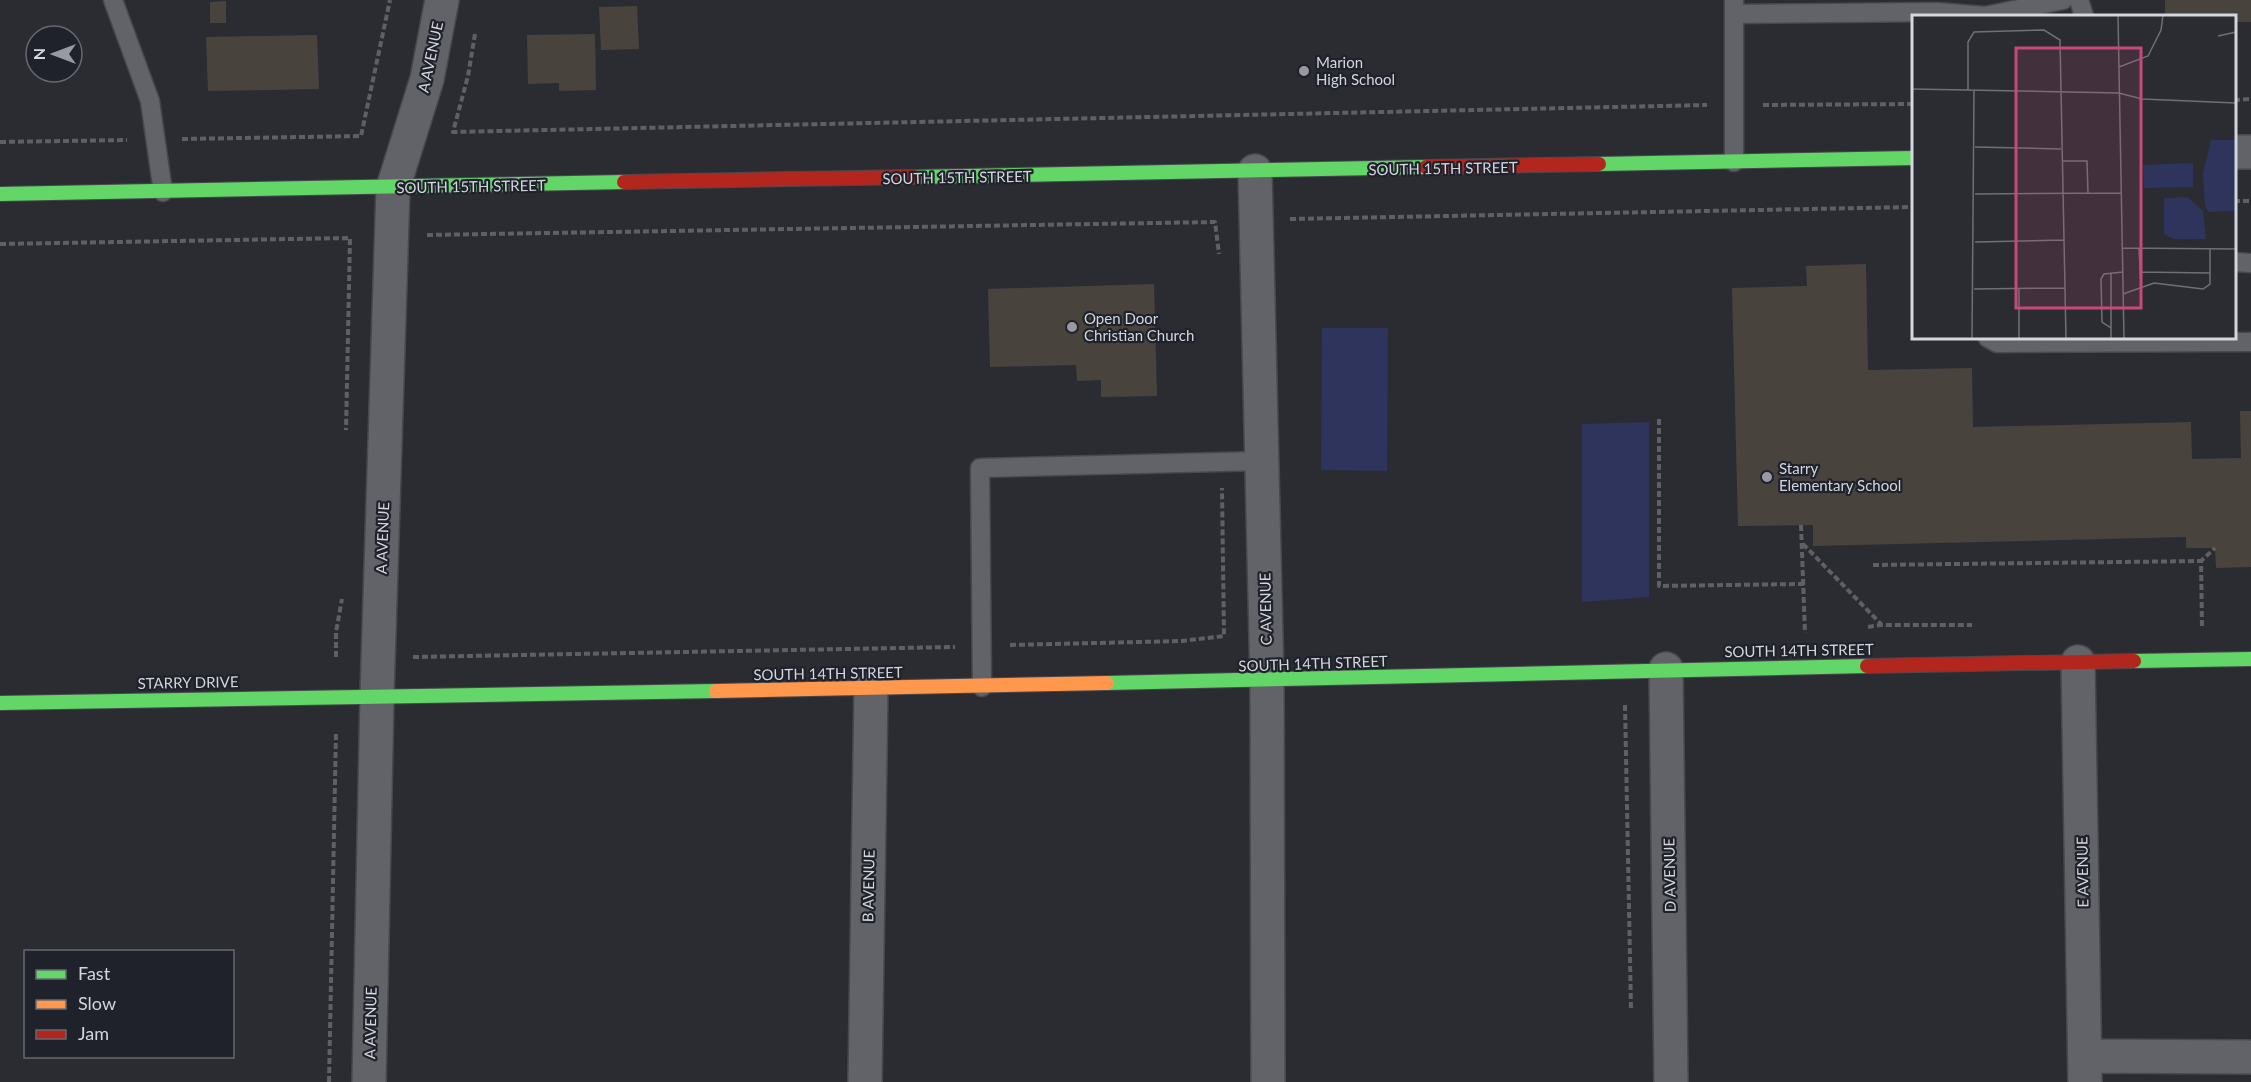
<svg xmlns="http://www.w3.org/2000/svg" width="2251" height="1082" viewBox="0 0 2251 1082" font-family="Lato,sans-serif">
<rect width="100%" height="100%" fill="#2b2c32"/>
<path fill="#2e345c" d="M1322,328H1388L1387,471L1321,470Z
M1649,422V597L1582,602V424Z"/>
<path fill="#49433e" d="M2165,0H2251V22H2234V16L2165,14Z
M226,1V23H210V2Z
M637,6L639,49L601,50L599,7Z
M595,34L596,90L559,91V83L528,84L527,35Z
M317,35L319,89L208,91L206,37Z
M1866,264L1868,370L1972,368L1973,427L2191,422L2192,459L2241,458L2240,411H2251V567L2216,568L2215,548H2186V537L1813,546V525L1738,526L1732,288L1807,286L1806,266Z
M1154,284L1157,396L1101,397V380L1077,381L1076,365L990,367L988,289Z"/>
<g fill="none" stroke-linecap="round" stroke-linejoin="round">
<defs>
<path id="lane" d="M113,0L150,101L163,192
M2079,0L2084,16
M1734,14L1937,12L1985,16L2063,0
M1734,162V0
M2234,262L2251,263
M1988,338L1997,343L2251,342
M982,687L980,468L1262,461"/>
<path id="street" d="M2234,152H2251
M1255,171L1267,681L1268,1082
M2078,662L2085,1082
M1666,669L1671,1082
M2085,1056L2251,1057
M369,1082L377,695L393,188L427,79L442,0
M865,1082L871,689"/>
<path id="fast" d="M1599,164L1914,158
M914,177L1426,167
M0,194L624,182
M2134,661L2251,659
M1107,683L1867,666
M0,703L716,691"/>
<path id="slow" d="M716,691L1107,683"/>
<path id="jam" d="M1426,167L1599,164
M624,182L914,177
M1867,666L2134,661"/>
</defs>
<use href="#lane" stroke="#47484d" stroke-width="21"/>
<use href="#street" stroke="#47484d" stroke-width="36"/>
<use href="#fast" stroke="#47484d" stroke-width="16"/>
<use href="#slow" stroke="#47484d" stroke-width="16"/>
<use href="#jam" stroke="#47484d" stroke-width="16"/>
<path stroke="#5f6063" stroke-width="4" stroke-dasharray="6 3" stroke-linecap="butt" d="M475,34L468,76L453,132L1707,105
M2234,100L2251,99
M1763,105L1914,104
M182,139L361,136L390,0
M0,142L127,140
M2234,201H2251
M1290,219L1914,207
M427,235L1215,222L1219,254
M0,244L350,238L346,430
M1659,419V586L1804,584
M1801,525L1805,633
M1803,544L1881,624
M1873,565L2201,561
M2202,626L2201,561L2215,548
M1868,627L1881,625H1972
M1010,645L1182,641L1224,636L1222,488
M336,657V632L342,599
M413,657L955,647
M1625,705L1631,1009
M329,1082L336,732"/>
<use href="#lane" stroke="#626368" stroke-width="18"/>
<use href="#street" stroke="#626368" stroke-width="33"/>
<use href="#fast" stroke="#63d668" stroke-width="14"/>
<use href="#slow" stroke="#ff974d" stroke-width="14"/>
<use href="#jam" stroke="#b3261e" stroke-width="14"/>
</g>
<g fill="#999aa1" stroke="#1f212b" stroke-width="2">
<circle cx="1304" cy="71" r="6"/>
<circle cx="1072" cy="327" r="6"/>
<circle cx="1767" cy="477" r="6"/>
</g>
<g text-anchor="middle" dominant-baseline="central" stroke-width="4.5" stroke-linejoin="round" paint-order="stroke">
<g font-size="15" fill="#d4d6dd" stroke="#1f212b">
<text transform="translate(430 57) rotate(-78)">A AVENUE</text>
<text transform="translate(1443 168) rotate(-1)">SOUTH 15TH STREET</text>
<text transform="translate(957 177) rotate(-1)">SOUTH 15TH STREET</text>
<text transform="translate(471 186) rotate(-1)">SOUTH 15TH STREET</text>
<text transform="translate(382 538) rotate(-88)">A AVENUE</text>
<text transform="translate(1265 609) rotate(-91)">C AVENUE</text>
<text transform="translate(1799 650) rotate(-1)">SOUTH 14TH STREET</text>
<text transform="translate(1313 663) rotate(-2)">SOUTH 14TH STREET</text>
<text transform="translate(828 673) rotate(-1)">SOUTH 14TH STREET</text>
<text transform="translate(188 682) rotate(-1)">STARRY DRIVE</text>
<text transform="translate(2082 872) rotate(-91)">E AVENUE</text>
<text transform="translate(1669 875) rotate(-91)">D AVENUE</text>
<text transform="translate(868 886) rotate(-89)">B AVENUE</text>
<text transform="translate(370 1023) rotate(-89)">A AVENUE</text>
</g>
<g font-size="15" fill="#d4d6dd" stroke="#1f212b" text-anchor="start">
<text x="1316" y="62">Marion<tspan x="1316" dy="17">High School</tspan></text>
<text x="1084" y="318">Open Door<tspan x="1084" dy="17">Christian Church</tspan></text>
<text x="1779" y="468">Starry<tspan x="1779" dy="17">Elementary School</tspan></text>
</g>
</g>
<g transform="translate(1912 15)">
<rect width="324" height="324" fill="#2b2c32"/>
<path d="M299,125H324V196L297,197L293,191L291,158ZM281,148V172L232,173L231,150ZM275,182L291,196L294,224H262L252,219V183Z" fill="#2e345c"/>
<path fill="none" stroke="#6f7076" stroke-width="1.5" d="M206,0L212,324M306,21L324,17M207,52L236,41L249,15L251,0M0,74L207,78L230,84L324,88M56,75V27L62,17L132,15L148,25L154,324M63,132L149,134M150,146H175L176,179M63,179L209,178M63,227L152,225M210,233L324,234M227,233L229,273M228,257L298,258M62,274L153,273M211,279L242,268L291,274L298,269V233M199,313V258M60,324L62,75M107,324V274M199,324V313L190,307L189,264L192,259L211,257"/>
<path fill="#c6487c" fill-opacity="0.15" stroke="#c6487c" stroke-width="3" d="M104,33H229V293H104Z"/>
<rect width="324" height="324" fill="none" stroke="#d4d6dd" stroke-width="3"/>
</g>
<rect x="24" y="950" width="210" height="108" fill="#1f212b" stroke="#676972" stroke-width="1.5"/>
<rect x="36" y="970" width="30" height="9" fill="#63d668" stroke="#676972" stroke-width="1.5"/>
<text x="78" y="980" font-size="18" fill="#d4d6dd">Fast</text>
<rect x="36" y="1000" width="30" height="9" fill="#ff974d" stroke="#676972" stroke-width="1.5"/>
<text x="78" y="1010" font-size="18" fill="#d4d6dd">Slow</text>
<rect x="36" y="1030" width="30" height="9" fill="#b3261e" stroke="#676972" stroke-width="1.5"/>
<text x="78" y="1040" font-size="18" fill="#d4d6dd">Jam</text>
<g transform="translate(54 54) rotate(270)"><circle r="28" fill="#1f212b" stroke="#676972" stroke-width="1.5"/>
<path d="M0-4.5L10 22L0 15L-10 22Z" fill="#999aa1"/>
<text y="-9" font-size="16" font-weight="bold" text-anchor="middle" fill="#d4d6dd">N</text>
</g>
</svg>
